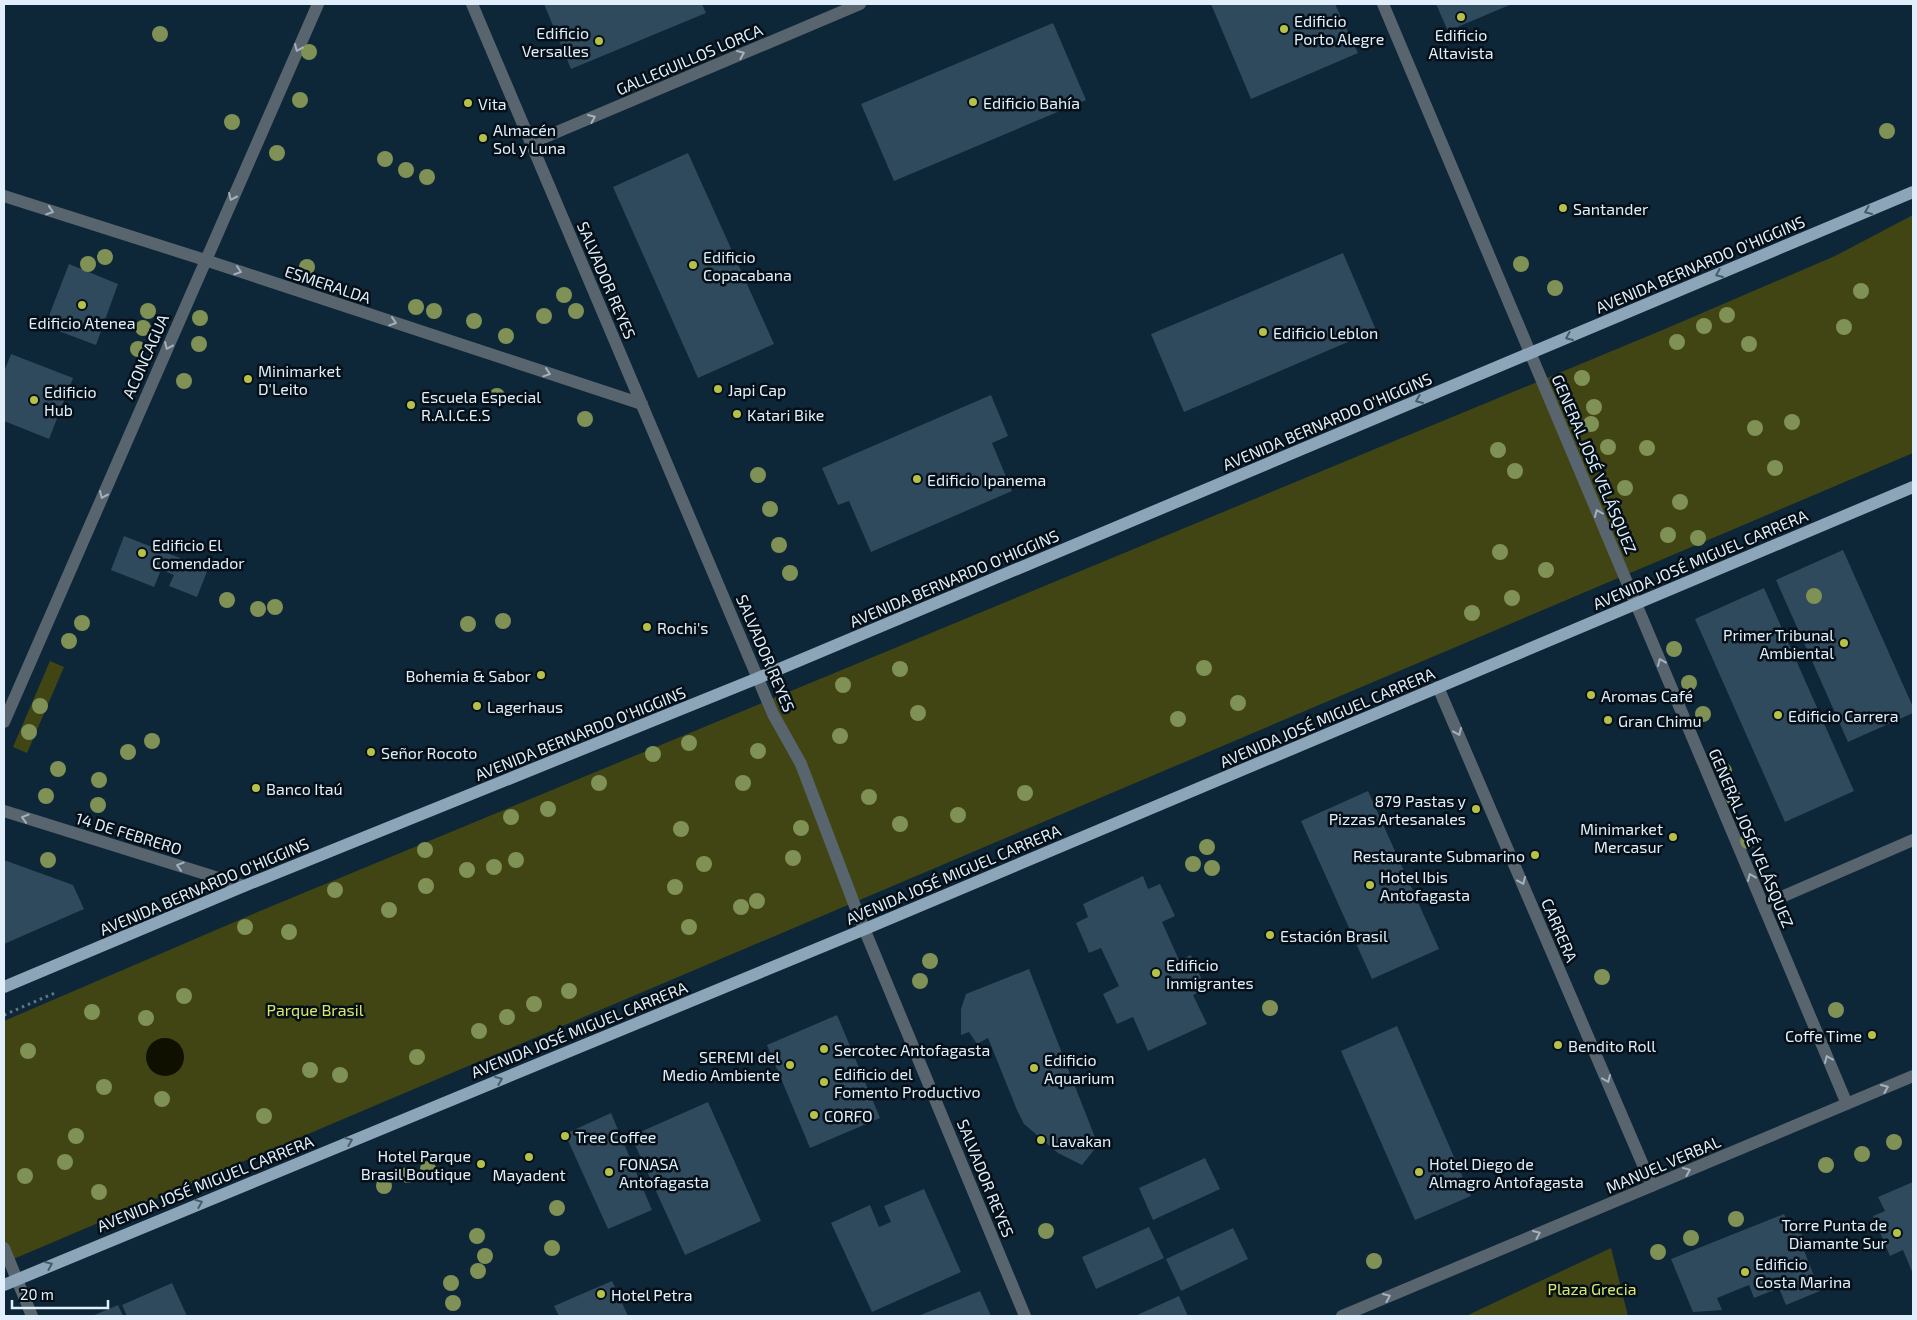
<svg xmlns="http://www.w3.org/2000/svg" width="1917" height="1320" viewBox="0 0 1917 1320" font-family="'Exo 2',sans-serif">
<rect width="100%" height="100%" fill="#0d2739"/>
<path fill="#414514" d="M1913,215V453L4,1263V1021L260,911L1665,329L1835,256Z
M50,661L64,667L27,753L13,747Z
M1611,1248L1628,1316H1466Z"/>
<path fill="#0f1000" d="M146 1057a19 19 0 1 1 38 0a19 19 0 1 1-38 0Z"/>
<path fill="#2f495d" d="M544,4H702L706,13L571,69Z
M1211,4H1335L1358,53L1251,99Z
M1436,4H1512L1448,31Z
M1053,23L1086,100L894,181L861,104Z
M688,153L774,344L698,378L613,187Z
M1343,253L1376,330L1184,412L1151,334Z
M69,264L118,284L96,345L45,326Z
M11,354L73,378L49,439L4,421V372Z
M991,395L1008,436L992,443L1012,491L871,552L849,501L838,505L822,468Z
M124,536L208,569L197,597L169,586L174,575L161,570L154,587L111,570Z
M1843,550L1913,707V713L1848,742L1776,580Z
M1764,588L1854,791L1785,822L1695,619Z
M1368,791L1439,949L1372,979L1301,821Z
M4,860L73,885L84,909L4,944Z
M1143,876L1148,889L1160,884L1175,916L1162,922L1179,960L1191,955L1206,989L1193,995L1207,1024L1148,1051L1133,1017L1117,1024L1103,994L1119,986L1101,948L1089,953L1076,923L1088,917L1083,904Z
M1029,969L1098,1145L1082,1165L1058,1153L1024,1124L1017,1110L988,1038L977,1044L969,1032L961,1035V1009L966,994Z
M837,1015L880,1118L810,1148L767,1045Z
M1397,1026L1471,1196L1415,1220L1341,1051Z
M708,1102L761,1221L685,1255L631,1136Z
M611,1113L652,1210L608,1229L565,1134Z
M1205,1158L1220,1189L1153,1220L1139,1188Z
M1913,1182V1274L1903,1250L1890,1256L1873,1216L1885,1211L1878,1197Z
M924,1189L961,1272L872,1312L831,1223L870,1205L879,1227L891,1222L884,1206Z
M1784,1214L1790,1227L1798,1224L1805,1242L1801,1243L1820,1291L1786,1305L1779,1288L1754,1298L1749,1285L1717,1298L1722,1310L1693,1312L1671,1259Z
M1149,1227L1164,1258L1096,1289L1082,1257Z
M1233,1228L1248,1259L1181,1291L1166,1259Z
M612,1281L628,1316H559L554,1306Z
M172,1283L187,1316H127L122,1305Z
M980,1291L991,1316H918Z
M1179,1296L1188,1316H1135Z
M118,1305L123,1316H92Z"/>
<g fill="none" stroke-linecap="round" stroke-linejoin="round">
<path stroke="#607685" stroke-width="3" stroke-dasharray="2.5 4" stroke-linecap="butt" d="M4,1015L57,992"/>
<path stroke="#59656e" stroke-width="12" d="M472,4L773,714L801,764L858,914L1025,1316
M1383,4L1847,1104
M531,143L860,4
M4,196L205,260L642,404
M1438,687L1652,1186
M4,722L318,4
M4,811L244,886
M1763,905L1913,840
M4,1248L32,1316
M1342,1316L1913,1076"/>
<path stroke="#8da5b8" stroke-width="12" d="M4,987L244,886L758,678L1913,192
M4,1285L865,929L1913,487"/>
</g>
<g fill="#7f9154">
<circle cx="160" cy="34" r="8"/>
<circle cx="309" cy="52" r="8"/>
<circle cx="300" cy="100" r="8"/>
<circle cx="232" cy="122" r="8"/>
<circle cx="1887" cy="131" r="8"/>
<circle cx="277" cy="153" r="8"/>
<circle cx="385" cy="159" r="8"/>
<circle cx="406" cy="170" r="8"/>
<circle cx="427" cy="177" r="8"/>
<circle cx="105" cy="257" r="8"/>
<circle cx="88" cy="264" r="8"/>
<circle cx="1521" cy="264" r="8"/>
<circle cx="307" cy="267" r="8"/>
<circle cx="1555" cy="288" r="8"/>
<circle cx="1861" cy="291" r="8"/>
<circle cx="564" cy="295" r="8"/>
<circle cx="416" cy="307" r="8"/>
<circle cx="148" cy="311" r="8"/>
<circle cx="434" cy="311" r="8"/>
<circle cx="576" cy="311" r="8"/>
<circle cx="1727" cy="315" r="8"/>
<circle cx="544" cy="316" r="8"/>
<circle cx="200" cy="318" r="8"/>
<circle cx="474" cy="321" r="8"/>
<circle cx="1704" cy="326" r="8"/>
<circle cx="1844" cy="327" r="8"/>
<circle cx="143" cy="328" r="8"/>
<circle cx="506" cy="336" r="8"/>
<circle cx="1677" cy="342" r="8"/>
<circle cx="199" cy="344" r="8"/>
<circle cx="1749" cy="344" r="8"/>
<circle cx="138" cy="349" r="8"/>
<circle cx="1582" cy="378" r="8"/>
<circle cx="184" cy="381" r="8"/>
<circle cx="497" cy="396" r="8"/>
<circle cx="1594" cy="407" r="8"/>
<circle cx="585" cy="419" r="8"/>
<circle cx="1792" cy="422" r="8"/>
<circle cx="1591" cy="424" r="8"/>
<circle cx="1755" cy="428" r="8"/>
<circle cx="1608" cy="447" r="8"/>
<circle cx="1647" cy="448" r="8"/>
<circle cx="1498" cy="450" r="8"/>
<circle cx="1775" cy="468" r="8"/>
<circle cx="1515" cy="471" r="8"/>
<circle cx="758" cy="475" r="8"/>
<circle cx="1625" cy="488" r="8"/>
<circle cx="1680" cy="502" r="8"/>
<circle cx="770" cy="509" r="8"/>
<circle cx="1668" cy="535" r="8"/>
<circle cx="1698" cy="538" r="8"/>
<circle cx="779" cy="545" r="8"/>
<circle cx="1500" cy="552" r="8"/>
<circle cx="1546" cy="570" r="8"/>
<circle cx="790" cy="573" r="8"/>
<circle cx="1814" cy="596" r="8"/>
<circle cx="1512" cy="598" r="8"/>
<circle cx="227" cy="600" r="8"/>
<circle cx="275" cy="607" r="8"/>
<circle cx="258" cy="609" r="8"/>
<circle cx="1472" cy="613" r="8"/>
<circle cx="503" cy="621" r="8"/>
<circle cx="82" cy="623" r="8"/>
<circle cx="468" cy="624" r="8"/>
<circle cx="69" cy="641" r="8"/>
<circle cx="1674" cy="649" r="8"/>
<circle cx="1204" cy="668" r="8"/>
<circle cx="900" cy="669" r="8"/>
<circle cx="1689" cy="683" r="8"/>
<circle cx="843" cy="685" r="8"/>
<circle cx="1238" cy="703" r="8"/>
<circle cx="40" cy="706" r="8"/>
<circle cx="918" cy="713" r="8"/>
<circle cx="1703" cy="714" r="8"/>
<circle cx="1178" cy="719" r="8"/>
<circle cx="29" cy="732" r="8"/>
<circle cx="840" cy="736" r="8"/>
<circle cx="152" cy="741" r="8"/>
<circle cx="689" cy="743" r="8"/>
<circle cx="758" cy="751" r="8"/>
<circle cx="128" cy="752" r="8"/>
<circle cx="653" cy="754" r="8"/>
<circle cx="58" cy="769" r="8"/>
<circle cx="1724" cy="771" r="8"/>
<circle cx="99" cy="780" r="8"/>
<circle cx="599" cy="783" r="8"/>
<circle cx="743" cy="783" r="8"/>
<circle cx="1025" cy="793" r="8"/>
<circle cx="46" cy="796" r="8"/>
<circle cx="869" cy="797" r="8"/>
<circle cx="1733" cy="797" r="8"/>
<circle cx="98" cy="805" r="8"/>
<circle cx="548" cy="809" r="8"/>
<circle cx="958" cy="815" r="8"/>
<circle cx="511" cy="817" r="8"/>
<circle cx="900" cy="824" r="8"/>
<circle cx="801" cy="828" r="8"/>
<circle cx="681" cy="829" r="8"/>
<circle cx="1748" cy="841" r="8"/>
<circle cx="1207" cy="847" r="8"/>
<circle cx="425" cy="850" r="8"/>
<circle cx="793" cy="858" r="8"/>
<circle cx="48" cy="860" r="8"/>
<circle cx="516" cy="860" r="8"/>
<circle cx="704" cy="864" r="8"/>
<circle cx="1193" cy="864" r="8"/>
<circle cx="494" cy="867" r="8"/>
<circle cx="1212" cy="868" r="8"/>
<circle cx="467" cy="870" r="8"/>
<circle cx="426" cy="886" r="8"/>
<circle cx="675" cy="887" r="8"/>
<circle cx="335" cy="890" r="8"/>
<circle cx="757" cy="901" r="8"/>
<circle cx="741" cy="907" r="8"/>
<circle cx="389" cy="910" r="8"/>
<circle cx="245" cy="927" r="8"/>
<circle cx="689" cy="927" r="8"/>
<circle cx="289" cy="932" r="8"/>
<circle cx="930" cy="961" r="8"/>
<circle cx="1602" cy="977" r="8"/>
<circle cx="920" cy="981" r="8"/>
<circle cx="569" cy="991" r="8"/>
<circle cx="184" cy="996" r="8"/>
<circle cx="534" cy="1004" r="8"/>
<circle cx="1270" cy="1008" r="8"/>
<circle cx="1836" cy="1010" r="8"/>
<circle cx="92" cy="1012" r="8"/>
<circle cx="507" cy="1017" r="8"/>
<circle cx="146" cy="1018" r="8"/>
<circle cx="479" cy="1031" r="8"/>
<circle cx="28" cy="1051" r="8"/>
<circle cx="417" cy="1057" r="8"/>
<circle cx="310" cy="1070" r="8"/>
<circle cx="340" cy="1075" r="8"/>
<circle cx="104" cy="1087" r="8"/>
<circle cx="162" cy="1099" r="8"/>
<circle cx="264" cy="1116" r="8"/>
<circle cx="76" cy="1136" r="8"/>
<circle cx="1894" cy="1142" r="8"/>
<circle cx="1862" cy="1154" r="8"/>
<circle cx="65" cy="1162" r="8"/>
<circle cx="1826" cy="1165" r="8"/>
<circle cx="428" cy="1169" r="8"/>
<circle cx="408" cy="1175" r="8"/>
<circle cx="25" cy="1176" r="8"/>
<circle cx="384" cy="1186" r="8"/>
<circle cx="99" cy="1192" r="8"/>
<circle cx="557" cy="1208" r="8"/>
<circle cx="1736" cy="1219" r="8"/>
<circle cx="1046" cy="1231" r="8"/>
<circle cx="477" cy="1236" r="8"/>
<circle cx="1691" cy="1238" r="8"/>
<circle cx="552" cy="1248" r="8"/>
<circle cx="1658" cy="1252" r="8"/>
<circle cx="485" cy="1256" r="8"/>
<circle cx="1374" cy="1261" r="8"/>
<circle cx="478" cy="1271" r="8"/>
<circle cx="451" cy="1283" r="8"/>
<circle cx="453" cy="1303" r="8"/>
</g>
<defs><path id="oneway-chevron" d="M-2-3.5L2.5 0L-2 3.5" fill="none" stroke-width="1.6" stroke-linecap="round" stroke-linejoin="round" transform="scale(1.25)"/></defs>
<g stroke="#a3b1bc">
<use href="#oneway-chevron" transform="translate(298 48) rotate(114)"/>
<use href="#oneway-chevron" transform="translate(741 54) rotate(-23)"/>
<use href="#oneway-chevron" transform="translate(592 118) rotate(-23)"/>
<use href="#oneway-chevron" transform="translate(232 197) rotate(114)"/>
<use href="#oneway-chevron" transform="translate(50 211) rotate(18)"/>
<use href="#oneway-chevron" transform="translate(238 271) rotate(18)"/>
<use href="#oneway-chevron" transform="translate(393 322) rotate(18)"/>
<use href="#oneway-chevron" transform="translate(168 346) rotate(114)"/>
<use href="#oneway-chevron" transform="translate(547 373) rotate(18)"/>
<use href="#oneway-chevron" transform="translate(103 495) rotate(114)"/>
<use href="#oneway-chevron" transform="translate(1598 513) rotate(-113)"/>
<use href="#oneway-chevron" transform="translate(1661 662) rotate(-113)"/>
<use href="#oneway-chevron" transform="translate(1458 732) rotate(67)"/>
<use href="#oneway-chevron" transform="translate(25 818) rotate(-163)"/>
<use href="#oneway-chevron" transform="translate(180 866) rotate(-163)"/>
<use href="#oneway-chevron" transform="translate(1751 877) rotate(-113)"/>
<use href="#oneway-chevron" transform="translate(1522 881) rotate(67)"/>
<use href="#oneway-chevron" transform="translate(1828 1059) rotate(-113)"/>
<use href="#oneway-chevron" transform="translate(1607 1079) rotate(67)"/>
<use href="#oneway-chevron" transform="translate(1885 1088) rotate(-23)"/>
<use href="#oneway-chevron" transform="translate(1687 1171) rotate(-23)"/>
<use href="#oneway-chevron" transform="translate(1537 1234) rotate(-23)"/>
<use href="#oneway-chevron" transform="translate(1387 1297) rotate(-23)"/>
</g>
<g stroke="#495a68">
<use href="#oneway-chevron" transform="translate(1868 211) rotate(157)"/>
<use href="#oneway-chevron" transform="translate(1719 274) rotate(157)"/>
<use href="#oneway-chevron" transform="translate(1569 337) rotate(157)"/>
<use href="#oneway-chevron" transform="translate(1419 400) rotate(157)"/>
<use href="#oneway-chevron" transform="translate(499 1080) rotate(-22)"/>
<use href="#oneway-chevron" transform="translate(349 1141) rotate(-22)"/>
<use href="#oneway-chevron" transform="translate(199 1203) rotate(-22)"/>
<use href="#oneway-chevron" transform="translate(49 1265) rotate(-23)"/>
</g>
<g fill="#b7c148" stroke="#050f17" stroke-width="2">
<circle cx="1461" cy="17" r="5"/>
<circle cx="1284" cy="29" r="5"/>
<circle cx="599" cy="41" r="5"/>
<circle cx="973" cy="102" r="5"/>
<circle cx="468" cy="103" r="5"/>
<circle cx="483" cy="138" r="5"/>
<circle cx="1563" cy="208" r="5"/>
<circle cx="693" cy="265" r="5"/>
<circle cx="82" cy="305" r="5"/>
<circle cx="1263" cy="332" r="5"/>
<circle cx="248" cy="379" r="5"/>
<circle cx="718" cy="389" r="5"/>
<circle cx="34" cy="400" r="5"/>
<circle cx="411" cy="405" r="5"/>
<circle cx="737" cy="414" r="5"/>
<circle cx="917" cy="479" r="5"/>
<circle cx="142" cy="553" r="5"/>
<circle cx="647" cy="627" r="5"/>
<circle cx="1844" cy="643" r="5"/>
<circle cx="541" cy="675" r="5"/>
<circle cx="1591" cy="695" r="5"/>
<circle cx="477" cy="706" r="5"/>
<circle cx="1778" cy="715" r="5"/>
<circle cx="1608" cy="720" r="5"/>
<circle cx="371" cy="752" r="5"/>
<circle cx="256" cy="788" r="5"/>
<circle cx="1476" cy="809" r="5"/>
<circle cx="1673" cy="837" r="5"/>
<circle cx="1535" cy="855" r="5"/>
<circle cx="1370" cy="885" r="5"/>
<circle cx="1270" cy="935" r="5"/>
<circle cx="1156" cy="973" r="5"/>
<circle cx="1872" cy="1035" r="5"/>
<circle cx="1558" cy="1045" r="5"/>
<circle cx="824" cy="1049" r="5"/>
<circle cx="790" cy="1065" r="5"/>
<circle cx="1034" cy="1068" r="5"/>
<circle cx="824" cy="1082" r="5"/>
<circle cx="814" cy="1115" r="5"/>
<circle cx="565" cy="1136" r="5"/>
<circle cx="1041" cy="1140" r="5"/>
<circle cx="529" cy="1157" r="5"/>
<circle cx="481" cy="1164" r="5"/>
<circle cx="609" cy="1172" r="5"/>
<circle cx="1419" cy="1172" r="5"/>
<circle cx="1897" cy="1233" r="5"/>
<circle cx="1745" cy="1272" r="5"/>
<circle cx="601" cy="1294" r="5"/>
</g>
<g text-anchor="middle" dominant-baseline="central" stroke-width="5" stroke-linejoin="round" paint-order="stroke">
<g font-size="16" fill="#e0effb" stroke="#050f17" text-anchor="start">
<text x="1294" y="20">Edificio<tspan x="1294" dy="18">Porto Alegre</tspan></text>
<text x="589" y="32" text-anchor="end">Edificio<tspan x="589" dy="18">Versalles</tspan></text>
<text x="1461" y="34" text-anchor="middle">Edificio<tspan x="1461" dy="18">Altavista</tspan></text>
<text x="983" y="102">Edificio Bahía</text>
<text x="478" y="103">Vita</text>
<text x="493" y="129">Almacén<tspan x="493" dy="18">Sol y Luna</tspan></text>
<text x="1573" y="208">Santander</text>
<text x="703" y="256">Edificio<tspan x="703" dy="18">Copacabana</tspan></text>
<text x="82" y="322" text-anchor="middle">Edificio Atenea</text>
<text x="1273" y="332">Edificio Leblon</text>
<text x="258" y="370">Minimarket<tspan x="258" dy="18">D'Leito</tspan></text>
<text x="728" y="389">Japi Cap</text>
<text x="44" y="391">Edificio<tspan x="44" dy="18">Hub</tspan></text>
<text x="421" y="396">Escuela Especial<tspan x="421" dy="18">R.A.I.C.E.S</tspan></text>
<text x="747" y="414">Katari Bike</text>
<text x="927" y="479">Edificio Ipanema</text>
<text x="152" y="544">Edificio El<tspan x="152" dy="18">Comendador</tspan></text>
<text x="657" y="627">Rochi's</text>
<text x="1834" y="634" text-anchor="end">Primer Tribunal<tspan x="1834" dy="18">Ambiental</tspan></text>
<text x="531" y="675" text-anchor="end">Bohemia &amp; Sabor</text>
<text x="1601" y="695">Aromas Café</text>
<text x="487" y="706">Lagerhaus</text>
<text x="1788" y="715">Edificio Carrera</text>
<text x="1618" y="720">Gran Chimu</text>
<text x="381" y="752">Señor Rocoto</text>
<text x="266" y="788">Banco Itaú</text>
<text x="1466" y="800" text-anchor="end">879 Pastas y<tspan x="1466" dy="18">Pizzas Artesanales</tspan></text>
<text x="1663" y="828" text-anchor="end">Minimarket<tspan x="1663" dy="18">Mercasur</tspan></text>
<text x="1525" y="855" text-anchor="end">Restaurante Submarino</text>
<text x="1380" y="876">Hotel Ibis<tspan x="1380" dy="18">Antofagasta</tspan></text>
<text x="1280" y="935">Estación Brasil</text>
<text x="1166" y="964">Edificio<tspan x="1166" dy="18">Inmigrantes</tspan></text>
<text x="1862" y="1035" text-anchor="end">Coffe Time</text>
<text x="1568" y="1045">Bendito Roll</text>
<text x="834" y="1049">Sercotec Antofagasta</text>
<text x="780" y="1056" text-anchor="end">SEREMI del<tspan x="780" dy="18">Medio Ambiente</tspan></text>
<text x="1044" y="1059">Edificio<tspan x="1044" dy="18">Aquarium</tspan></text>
<text x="834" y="1073">Edificio del<tspan x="834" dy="18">Fomento Productivo</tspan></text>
<text x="824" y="1115">CORFO</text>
<text x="575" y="1136">Tree Coffee</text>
<text x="1051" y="1140">Lavakan</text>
<text x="471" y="1155" text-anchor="end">Hotel Parque<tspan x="471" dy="18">Brasil Boutique</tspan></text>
<text x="619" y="1163">FONASA<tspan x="619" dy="18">Antofagasta</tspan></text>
<text x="1429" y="1163">Hotel Diego de<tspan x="1429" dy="18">Almagro Antofagasta</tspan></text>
<text x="529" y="1174" text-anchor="middle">Mayadent</text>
<text x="1887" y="1224" text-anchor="end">Torre Punta de<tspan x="1887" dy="18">Diamante Sur</tspan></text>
<text x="1755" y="1263">Edificio<tspan x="1755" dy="18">Costa Marina</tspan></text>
<text x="611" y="1294">Hotel Petra</text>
</g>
<g font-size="16" fill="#e0effb" stroke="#050f17">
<text transform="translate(689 59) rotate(-23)">GALLEGUILLOS LORCA</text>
<text transform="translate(1700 264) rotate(-23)">AVENIDA BERNARDO O'HIGGINS</text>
<text transform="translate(607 280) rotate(67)">SALVADOR REYES</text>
<text transform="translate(328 284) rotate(18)">ESMERALDA</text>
<text transform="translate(145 356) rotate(-66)">ACONCAGUA</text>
<text transform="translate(1327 421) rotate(-23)">AVENIDA BERNARDO O'HIGGINS</text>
<text transform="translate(1595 464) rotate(67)">GENERAL JOSÉ VELÁSQUEZ</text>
<text transform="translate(1700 559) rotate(-23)">AVENIDA JOSÉ MIGUEL CARRERA</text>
<text transform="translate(954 578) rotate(-23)">AVENIDA BERNARDO O'HIGGINS</text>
<text transform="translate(766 653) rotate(67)">SALVADOR REYES</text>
<text transform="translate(1327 717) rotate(-23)">AVENIDA JOSÉ MIGUEL CARRERA</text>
<text transform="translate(580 733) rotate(-22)">AVENIDA BERNARDO O'HIGGINS</text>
<text transform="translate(129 833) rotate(17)">14 DE FEBRERO</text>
<text transform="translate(1752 838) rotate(67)">GENERAL JOSÉ VELÁSQUEZ</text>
<text transform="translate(953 874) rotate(-23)">AVENIDA JOSÉ MIGUEL CARRERA</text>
<text transform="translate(204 886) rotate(-23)">AVENIDA BERNARDO O'HIGGINS</text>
<text transform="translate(1560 930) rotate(67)">CARRERA</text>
<text transform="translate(579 1029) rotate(-22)">AVENIDA JOSÉ MIGUEL CARRERA</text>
<text transform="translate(1663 1164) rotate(-23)">MANUEL VERBAL</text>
<text transform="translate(986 1178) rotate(68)">SALVADOR REYES</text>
<text transform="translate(205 1183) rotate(-22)">AVENIDA JOSÉ MIGUEL CARRERA</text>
</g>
<g font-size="16" fill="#dce86b" stroke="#050f17">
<text x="315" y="1009">Parque Brasil</text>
<text x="1592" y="1288">Plaza Grecia</text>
</g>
</g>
<rect width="1917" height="1320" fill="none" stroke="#e0effb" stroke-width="10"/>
<path d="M12 1300v8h96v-8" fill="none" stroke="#e0effb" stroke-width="2.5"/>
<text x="20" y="1300" font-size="15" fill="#e0effb" stroke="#050f17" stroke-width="4" paint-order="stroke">20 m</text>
</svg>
